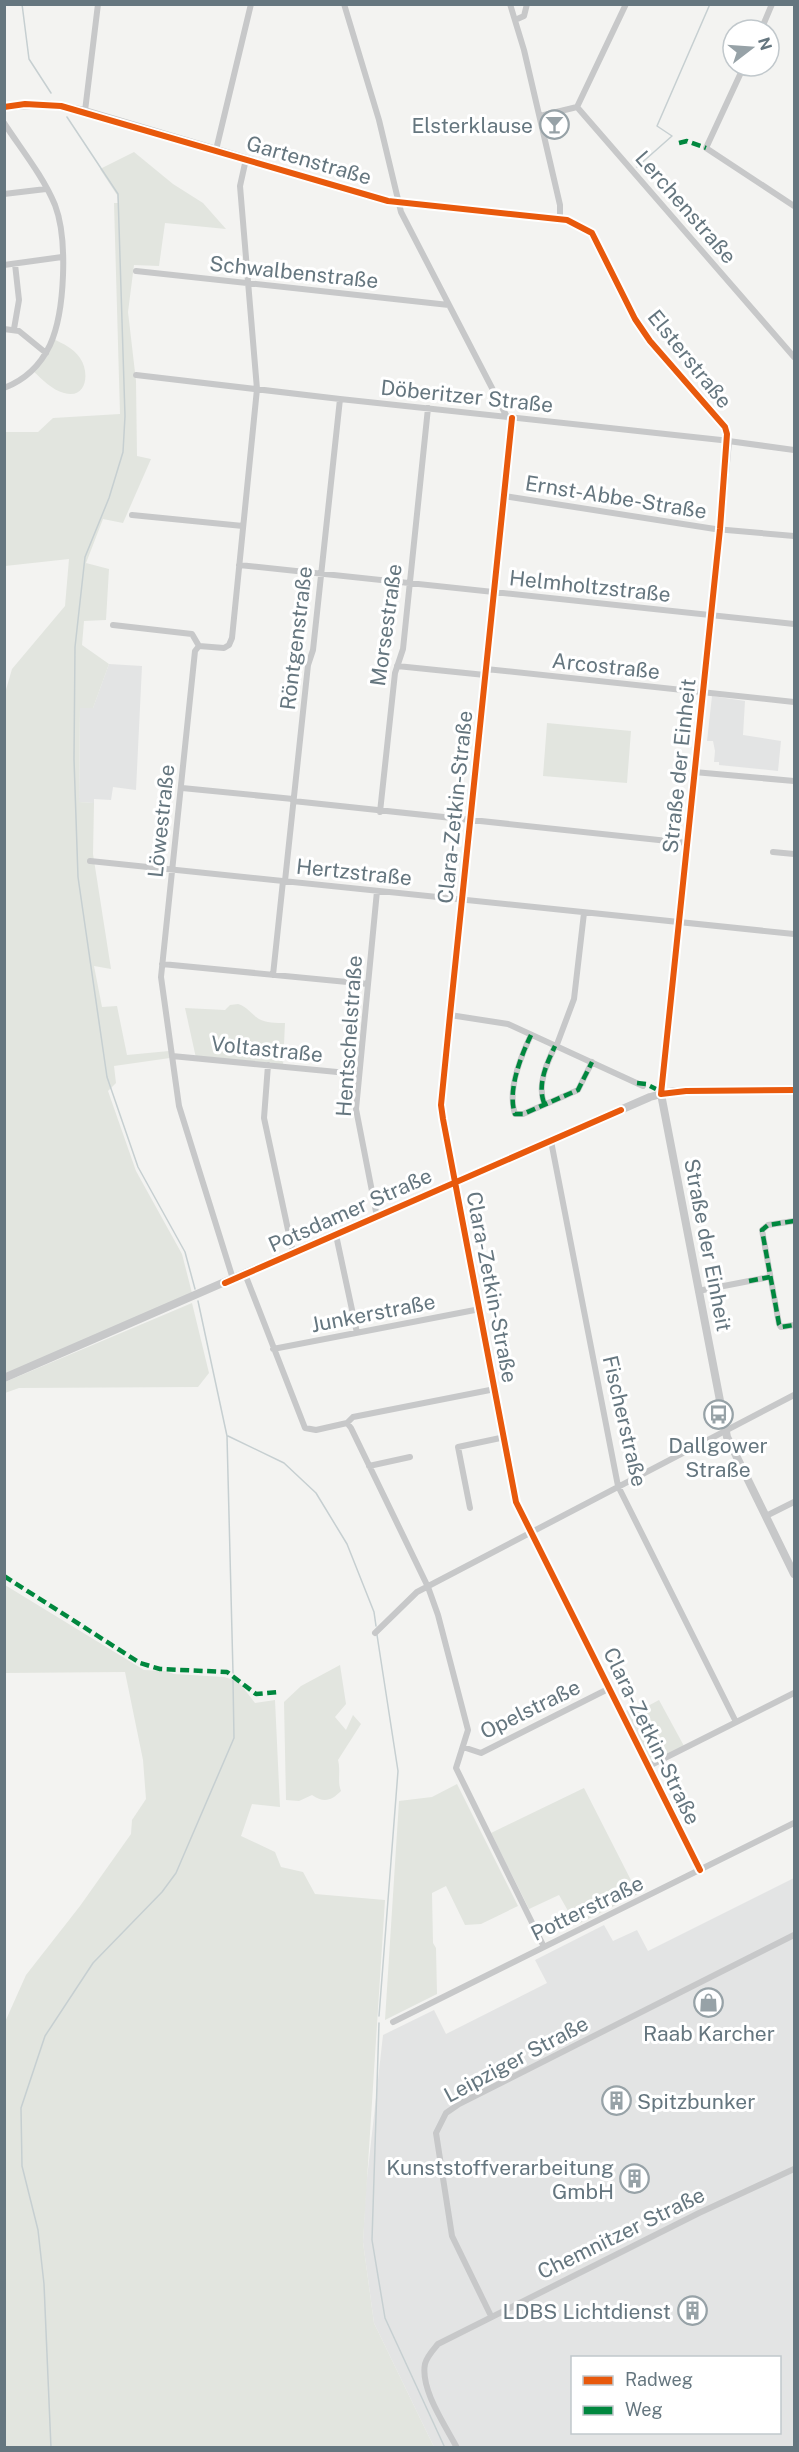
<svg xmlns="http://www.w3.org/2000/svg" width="799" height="2452" viewBox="0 0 799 2452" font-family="'Public Sans',sans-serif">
<rect width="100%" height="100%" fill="#f3f3f1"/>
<path fill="#e3e4e4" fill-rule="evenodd" d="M109,664L142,666L136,790L113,787L111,800L94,799V803L79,802L80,708H93Z
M712,696L745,701L743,735L781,741L778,771L719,765V762H714L715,751L713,741H707Z
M794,1878V2447H434L374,2323L363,2242L366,2187L383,2035L434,2010L446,2034L547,1983L535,1960L604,1925L613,1941L637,1930L648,1951ZM572,2358H780V2432H572Z"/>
<path fill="#e2e5df" d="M134,152L173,184L203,203L226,229L165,223L159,266L134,265L128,312L136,381L137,456L151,459L123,523L103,519L86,563L109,569L106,620L84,621L82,645L109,664L93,708H80L79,802L94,803L93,854L111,969L94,966L102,1007L117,1006L127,1055L169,1051L170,1058L114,1066L116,1083L108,1091L136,1171L182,1254L192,1293L5,1375V693L12,669L65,606L69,559L5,566V432H38L53,418L120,414L114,203H118L117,195L100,169Z
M53,339C64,344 73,348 80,358C90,372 87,400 64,393C52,390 42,379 33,371Z
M547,723L631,731L627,783L543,776Z
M238,1004C248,1007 251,1014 259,1019C266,1023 276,1023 285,1023L283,1066L196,1058L185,1008L225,1010L230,1005Z
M192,1303L209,1373L198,1387L19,1388L5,1393V1382Z
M5,1585L144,1670L165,1671L174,1674L224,1677L238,1681L255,1703L275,1700L280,1807L252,1804L241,1836L275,1852L281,1867L303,1872L315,1894L385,1900L363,2242L374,2323L434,2447H5V2022L26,1975L80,1906L131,1834L132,1820L146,1799L143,1760L125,1672L5,1673Z
M340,1665L346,1704L335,1717L346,1730L353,1715L361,1724L338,1760C341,1771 337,1782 341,1791C331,1801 324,1803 312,1795L299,1801L286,1800L284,1702L301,1686Z
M659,1700L684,1746L652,1762L647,1759L624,1712L643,1702L646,1707Z
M457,1784L518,1906L481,1924L465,1925L446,1886L432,1893L433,1943L436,1948L437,1994L385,2020L399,1801L432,1797Z
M584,1788L638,1894L576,1925L559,1895L529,1909L491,1833Z"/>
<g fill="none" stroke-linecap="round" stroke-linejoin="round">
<path stroke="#c6cfd1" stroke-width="1.5" d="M22,4L29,59L51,93
M67,117L118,194L125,416L123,452L109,498L85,557L75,647L74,759L78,877L107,1077L138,1167L185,1252L195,1289
M637,167L672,136L657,126L710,4
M198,1301L227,1436L233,1673
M228,1436L284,1463L316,1493L347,1544L374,1612L376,1626
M377,1635L398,1771L379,2016
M379,2023L372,2240L385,2318L445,2448
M51,2448L44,2284L38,2230L22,2166L21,2108L45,2036L93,1963L162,1892L176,1873L234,1738L233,1680"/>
<path stroke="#c7c8c9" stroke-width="6" d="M344,4L379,120L401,212L507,417
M510,4L524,50L560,205V218
M515,20L524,16L527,4
M761,30L772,4
M744,66L706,148L794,206
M577,107L626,4
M85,111L98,4
M540,116L577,107L794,357
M4,123C21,149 43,176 55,205C68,239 65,312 50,345C40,366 25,380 4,388
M216,150L251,4
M4,194L46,189
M4,265L62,257
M136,271L449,305
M4,329L19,331L46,353
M14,329L19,300L15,264
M136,375L340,399L721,440L794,450
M512,418L450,1015L441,1105L443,1119L516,1502L700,1870
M504,496L715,529L794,536
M132,515L243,526
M239,565L794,624
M113,625L192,634L199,646
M397,666L485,675
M486,669L794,702
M694,772L794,781
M182,788L293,799
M293,801L687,843
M380,812L395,673L403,649L428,408
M773,852L794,854
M90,861L794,934
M285,881L308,665L313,650L340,399
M162,964L368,984
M273,975L283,881
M450,1015L508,1024L643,1086
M531,1035C521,1056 507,1091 515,1114H523L578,1090L592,1062
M556,1047L574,999L584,913
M172,1056L358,1074
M268,1065L264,1118L293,1253
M544,1103C537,1084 547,1063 555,1046
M551,1141L618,1486L736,1722
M377,1217L356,1109L377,891
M794,1221L768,1225L762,1230L779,1324L781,1327L794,1325
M336,1235L357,1333
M245,1274L305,1428L316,1430L347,1423L351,1428L428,1587L438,1615L468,1730L456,1768L544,1947
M233,1279L179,1106L161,977L195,651L199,646L224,648L229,645L232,638L257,389L240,186L246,159
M698,1291L770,1277
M273,1349L480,1309
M347,1423L353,1417L495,1389
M369,1466L410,1457
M470,1508L458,1447L505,1437
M766,1516L794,1502
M375,1633L417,1592L794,1395
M463,1747L481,1753L610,1688
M649,1766L794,1693
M393,2022L794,1823
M491,2316L452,2236L436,2133L446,2113L459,2104L794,1935
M457,2448C445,2425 420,2389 425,2364C427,2356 433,2350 438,2344L699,2213L794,2169"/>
<path stroke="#c7c8c9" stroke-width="8" d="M4,107L45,104L85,111L388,201L567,220L592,233L635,319L650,341L725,427L728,441L720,529L661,1094L727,1437L794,1574
M4,1378L650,1097L673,1091L794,1090"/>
<path stroke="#00873e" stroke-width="4.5" stroke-dasharray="9 4.5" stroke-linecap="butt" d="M679,143L687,141L706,148
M531,1035C521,1056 507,1091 515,1114H523L578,1090L592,1062
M637,1083L646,1084L656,1089
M544,1103C537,1084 547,1063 555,1046
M794,1221L768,1225L762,1230L779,1324L781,1327L794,1325
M749,1281L770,1277
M4,1576L140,1663L160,1669L227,1672L256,1694L278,1692"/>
<defs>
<path id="cycleway" d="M4,107L25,104L61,106L388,201L567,220L592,233L635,319L650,341L725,427L727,434L720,529L661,1094L686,1091L794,1090
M512,418L450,1015L441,1105L443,1119L516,1502L700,1870
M225,1283L621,1110"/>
</defs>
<use href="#cycleway" stroke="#fff" stroke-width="10"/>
<use href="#cycleway" stroke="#e8590c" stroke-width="6"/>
</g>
<defs>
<symbol id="bar-ring" viewBox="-11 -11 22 22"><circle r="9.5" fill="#fff" stroke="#97a2a7" stroke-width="1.5"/><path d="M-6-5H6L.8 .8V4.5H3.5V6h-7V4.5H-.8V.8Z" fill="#97a2a7"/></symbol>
<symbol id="bus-ring" viewBox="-11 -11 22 22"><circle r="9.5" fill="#fff" stroke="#97a2a7" stroke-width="1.5"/><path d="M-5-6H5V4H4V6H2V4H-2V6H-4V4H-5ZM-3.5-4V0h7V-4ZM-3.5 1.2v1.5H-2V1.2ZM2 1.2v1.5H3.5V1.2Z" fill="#97a2a7"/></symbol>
<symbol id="shop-ring" viewBox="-11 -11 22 22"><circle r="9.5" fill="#fff" stroke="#97a2a7" stroke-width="1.5"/><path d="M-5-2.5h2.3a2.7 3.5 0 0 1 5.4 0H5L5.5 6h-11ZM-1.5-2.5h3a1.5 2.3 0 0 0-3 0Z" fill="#97a2a7"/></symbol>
<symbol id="building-ring" viewBox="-11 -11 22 22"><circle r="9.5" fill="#fff" stroke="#97a2a7" stroke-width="1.5"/><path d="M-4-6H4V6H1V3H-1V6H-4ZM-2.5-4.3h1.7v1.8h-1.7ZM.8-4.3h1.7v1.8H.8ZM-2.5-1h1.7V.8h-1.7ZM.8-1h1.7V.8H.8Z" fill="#97a2a7"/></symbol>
</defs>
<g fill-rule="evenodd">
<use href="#bar-ring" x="538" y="108" width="33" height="33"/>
<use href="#bus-ring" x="702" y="1398" width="33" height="33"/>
<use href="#shop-ring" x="692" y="1986" width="33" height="33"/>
<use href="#building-ring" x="600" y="2084" width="33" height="33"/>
<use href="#building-ring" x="618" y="2162" width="33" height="33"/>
<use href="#building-ring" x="676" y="2294" width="33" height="33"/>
</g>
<g text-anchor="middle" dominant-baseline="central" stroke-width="6" stroke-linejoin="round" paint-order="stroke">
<g font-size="21" fill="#65767f" stroke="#fff" text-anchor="end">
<text x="533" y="125">Elsterklause</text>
<text x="718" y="1445" text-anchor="middle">Dallgower<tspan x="718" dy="24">Straße</tspan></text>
<text x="709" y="2033" text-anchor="middle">Raab Karcher</text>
<text x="637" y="2101" text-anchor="start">Spitzbunker</text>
<text x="614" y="2167">Kunststoffverarbeitung<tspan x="614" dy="24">GmbH</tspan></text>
<text x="671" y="2311">LDBS Lichtdienst</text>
</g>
<g font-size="21" fill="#65767f" stroke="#fff">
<text transform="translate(309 160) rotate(16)">Gartenstraße</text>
<text transform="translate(686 207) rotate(49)">Lerchenstraße</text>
<text transform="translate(294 272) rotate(6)">Schwalbenstraße</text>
<text transform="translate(690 359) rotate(51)">Elsterstraße</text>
<text transform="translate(467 396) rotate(6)">Döberitzer Straße</text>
<text transform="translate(616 497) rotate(9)">Ernst-Abbe-Straße</text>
<text transform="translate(590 586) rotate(6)">Helmholtzstraße</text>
<text transform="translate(386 625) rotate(-82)">Morsestraße</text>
<text transform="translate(296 638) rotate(-83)">Röntgenstraße</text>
<text transform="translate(606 666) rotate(6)">Arcostraße</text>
<text transform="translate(679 766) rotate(-84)">Straße der Einheit</text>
<text transform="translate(455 807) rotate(-84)">Clara-Zetkin-Straße</text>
<text transform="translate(161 821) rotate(-84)">Löwestraße</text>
<text transform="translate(354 872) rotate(6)">Hertzstraße</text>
<text transform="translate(349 1036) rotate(-86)">Hentschelstraße</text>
<text transform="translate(267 1049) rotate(6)">Voltastraße</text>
<text transform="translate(350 1210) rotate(-24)">Potsdamer Straße</text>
<text transform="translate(708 1245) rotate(79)">Straße der Einheit</text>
<text transform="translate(492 1287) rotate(79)">Clara-Zetkin-Straße</text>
<text transform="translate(373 1313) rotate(-11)">Junkerstraße</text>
<text transform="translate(625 1421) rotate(77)">Fischerstraße</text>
<text transform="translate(530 1709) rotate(-26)">Opelstraße</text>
<text transform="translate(652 1736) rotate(64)">Clara-Zetkin-Straße</text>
<text transform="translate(587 1908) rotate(-26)">Potterstraße</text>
<text transform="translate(516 2059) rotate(-28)">Leipziger Straße</text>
<text transform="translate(621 2233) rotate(-26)">Chemnitzer Straße</text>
</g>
</g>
<rect width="799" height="2452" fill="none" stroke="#65767f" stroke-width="12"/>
<rect x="571" y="2356" width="210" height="78" fill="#ffffff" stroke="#c1c8cc" stroke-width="1.5"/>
<rect x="583" y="2376" width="30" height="9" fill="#e8590c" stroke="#c1c8cc" stroke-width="1.5"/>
<text x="625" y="2386" font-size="18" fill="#65767f">Radweg</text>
<rect x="583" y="2406" width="30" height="9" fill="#00873e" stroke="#c1c8cc" stroke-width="1.5"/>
<text x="625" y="2416" font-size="18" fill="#65767f">Weg</text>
<g transform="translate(751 48) rotate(73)"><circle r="28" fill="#ffffff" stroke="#c1c8cc" stroke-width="1.5"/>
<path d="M0-4.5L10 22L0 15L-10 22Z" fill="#97a2a7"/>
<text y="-9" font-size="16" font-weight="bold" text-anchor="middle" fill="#65767f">N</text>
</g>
</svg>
